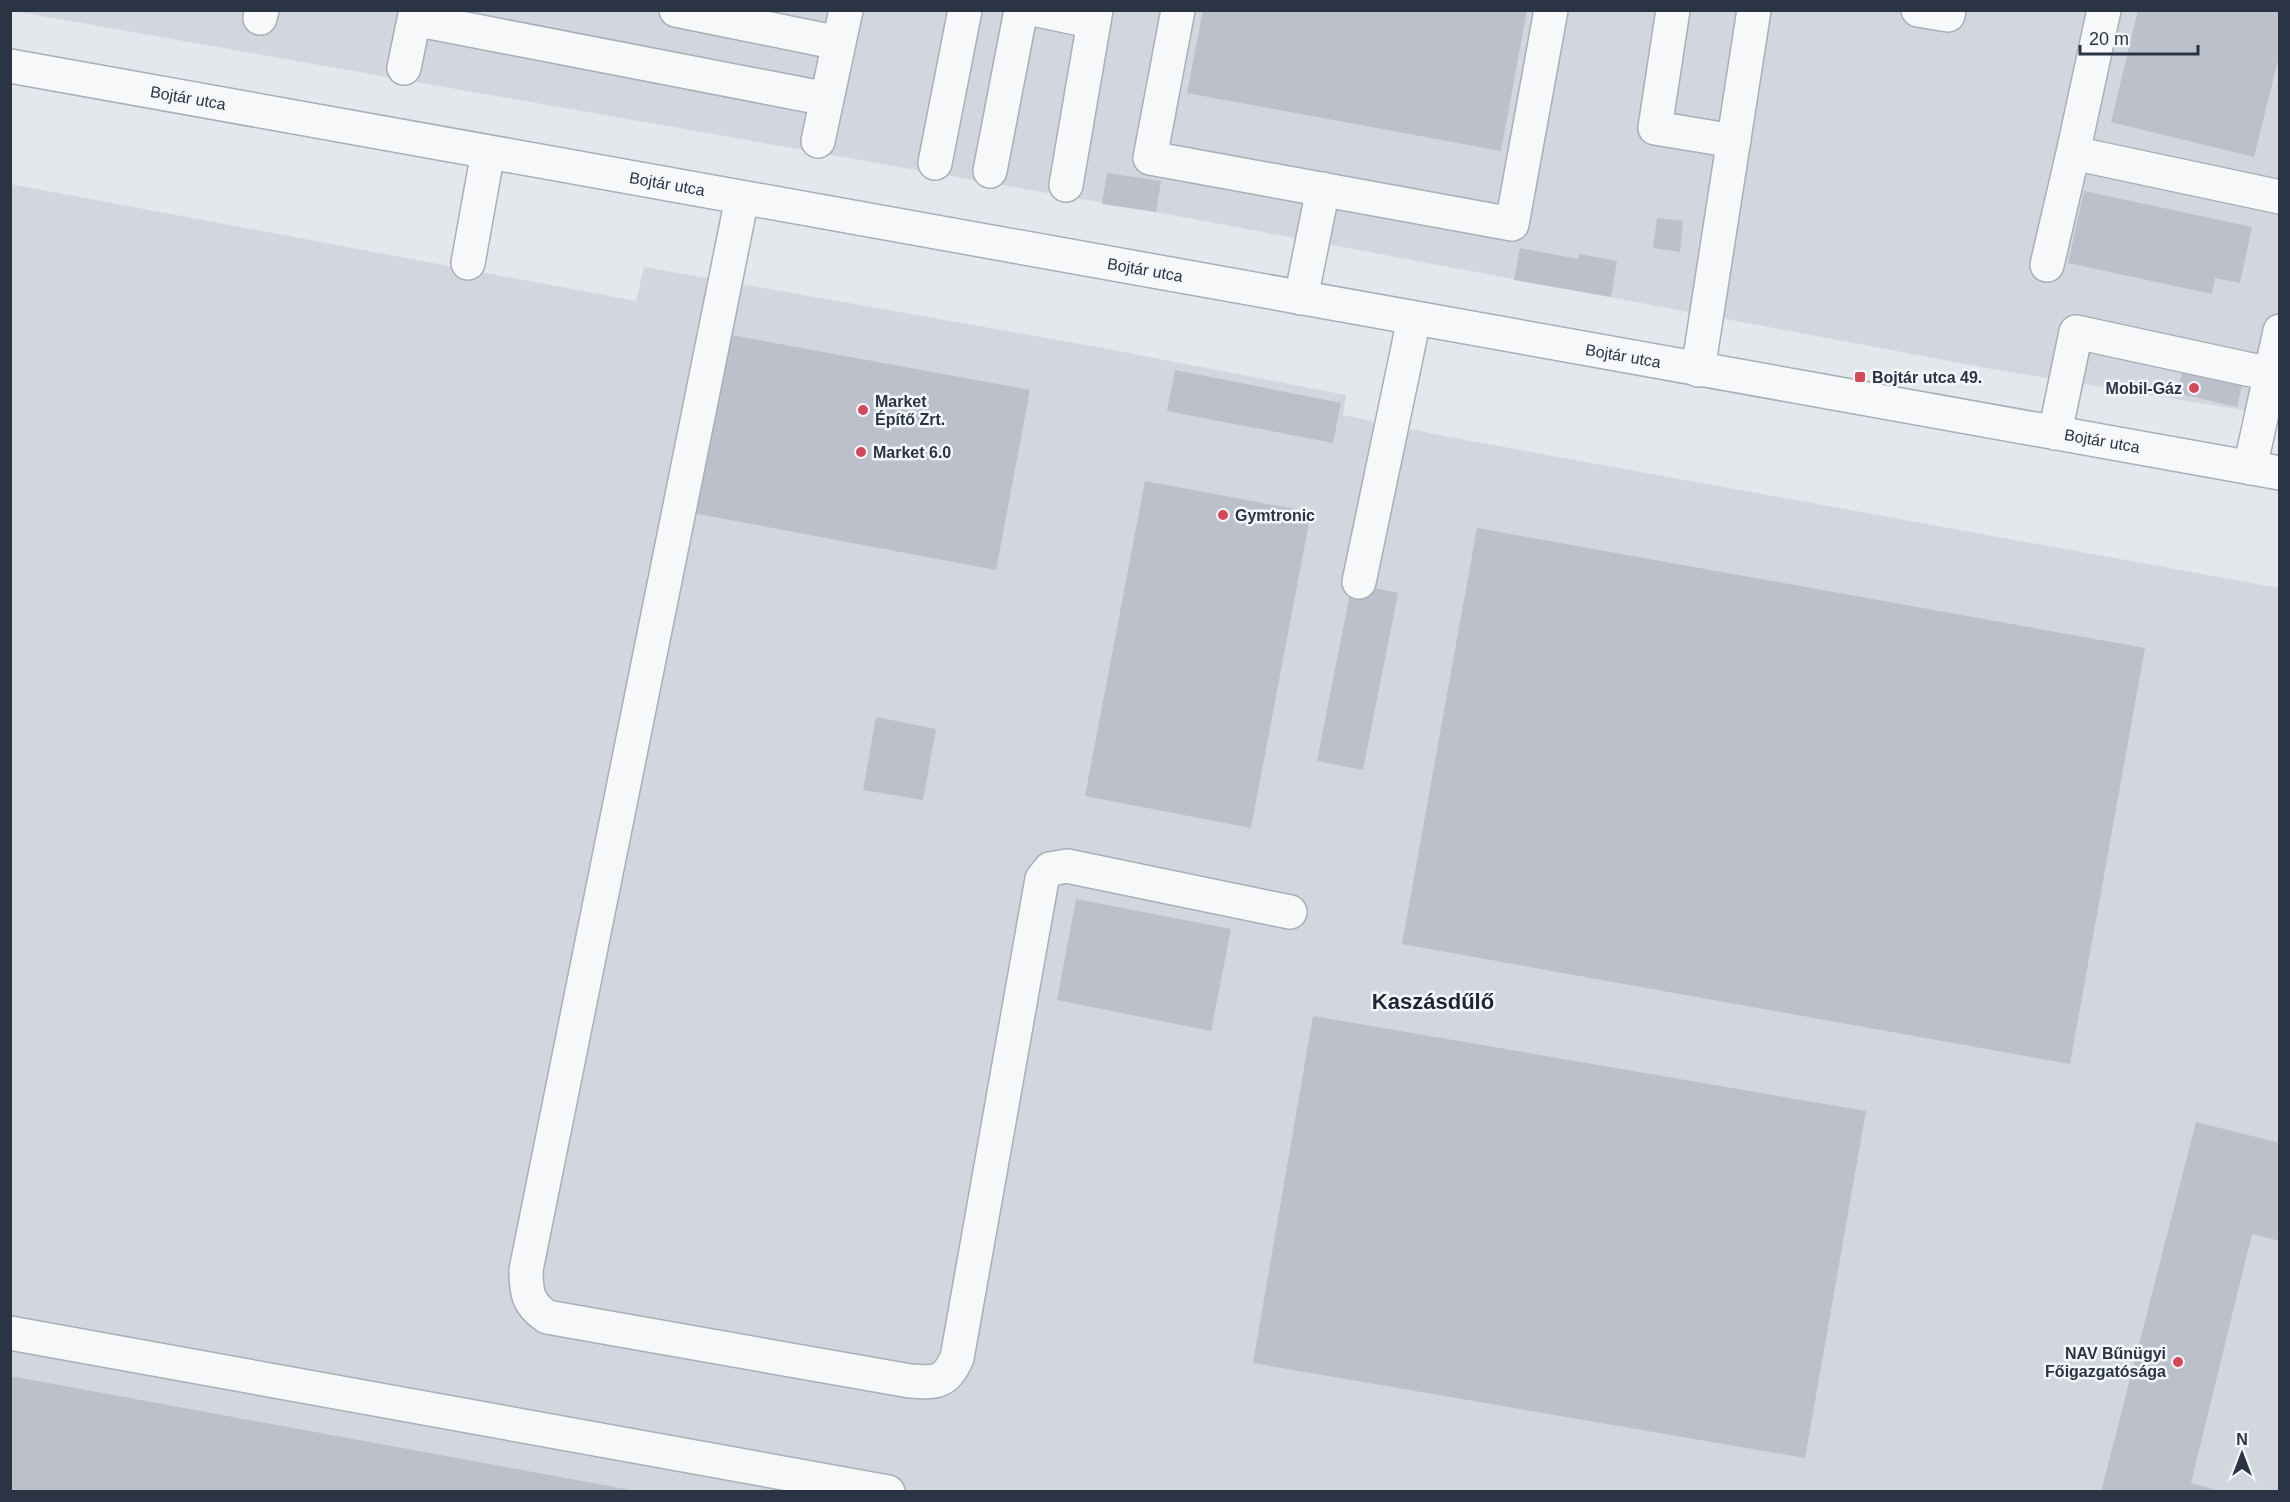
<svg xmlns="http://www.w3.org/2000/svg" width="2290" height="1502" viewBox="0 0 2290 1502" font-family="Helvetica,sans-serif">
<rect width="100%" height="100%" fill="#e4e7ec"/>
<path fill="#d2d6de" d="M13,11H2279V416L1992,369L1156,212Z
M10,184L636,301L644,267L1103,348L1346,395L1343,415L1449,437L2279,588V1491H11Z"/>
<path fill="#bbc0ca" d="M1203,10H1527L1501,151L1187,93Z
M2138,10H2280V52L2254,157L2111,122Z
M1107,173L1161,181L1156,212L1102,204Z
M2084,191L2252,227L2240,283L2215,278L2212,294L2068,263Z
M1657,218L1683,221L1680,252L1653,248Z
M1520,248L1578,259L1579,254L1617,261L1611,297L1514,280Z
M726,334L1030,390L996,570L693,513Z
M1175,370L1341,403L1333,443L1167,411Z
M2182,372L2242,386L2237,407L2177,393Z
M1145,481L1311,512L1251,828L1085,796Z
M1477,528L2145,648L2070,1064L1402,944Z
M1352,583L1398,593L1363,770L1317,761Z
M876,717L936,729L923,800L863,790Z
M1076,899L1231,929L1211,1031L1057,1000Z
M1313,1016L1866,1111L1805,1458L1253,1363Z
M2196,1122L2280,1143V1241L2252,1234L2191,1483L2224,1492H2101Z
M10,1376L631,1490V1492H10Z"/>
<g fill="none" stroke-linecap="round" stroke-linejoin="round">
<defs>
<path id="minor" d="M676,10L839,43
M1038,10L1094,22
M1178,10L1150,158L1512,224L1551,10
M1673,10L1655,128L1734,141
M1918,10L1948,15L1949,10
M2104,10L2073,153L2280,197
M260,18L262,10
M414,19L827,99
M10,66L2280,473
M404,68L416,10
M818,141L846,10
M935,163L965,10
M990,171L1021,10
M1066,185L1096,10
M742,198L526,1270C526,1293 528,1304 547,1317L910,1381C937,1383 945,1383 957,1358L1042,879L1050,869L1067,866L1290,912
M468,263L488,152
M2047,265L2073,153
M1301,298L1323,189
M1698,370L1754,10
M2055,433L2076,332L2270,374
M2250,468L2280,331
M1359,582L1414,319
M10,1333L888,1492"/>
</defs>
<use href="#minor" stroke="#a9aeb7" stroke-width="36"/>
<use href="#minor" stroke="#f7f8fa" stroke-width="33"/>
</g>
<g fill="#d1495b" stroke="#f4f6f9" stroke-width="2">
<rect x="1854" y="371" width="12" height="12" rx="3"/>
<circle cx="2194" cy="388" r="6"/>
<circle cx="863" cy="410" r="6"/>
<circle cx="861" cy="452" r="6"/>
<circle cx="1223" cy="515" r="6"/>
<circle cx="2178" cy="1362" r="6"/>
</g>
<g text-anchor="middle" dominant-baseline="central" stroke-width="5" stroke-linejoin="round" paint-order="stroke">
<g font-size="16" fill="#2b3445" stroke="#f4f6f9">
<text transform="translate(188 98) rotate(10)">Bojtár utca</text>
<text transform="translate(667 184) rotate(10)">Bojtár utca</text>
<text transform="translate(1145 270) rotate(10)">Bojtár utca</text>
<text transform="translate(1623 356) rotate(10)">Bojtár utca</text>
<text transform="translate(2102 441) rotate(10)">Bojtár utca</text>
</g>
<g font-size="16" font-weight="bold" fill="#2b3445" stroke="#f4f6f9" text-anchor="start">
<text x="1872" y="377">Bojtár utca 49.</text>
<text x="2182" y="388" text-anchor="end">Mobil-Gáz</text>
<text x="875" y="401">Market<tspan x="875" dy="18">Építő Zrt.</tspan></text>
<text x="873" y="452">Market 6.0</text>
<text x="1235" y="515">Gymtronic</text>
<text x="2166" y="1353" text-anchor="end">NAV Bűnügyi<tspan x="2166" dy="18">Főigazgatósága</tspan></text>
</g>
<g font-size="22" font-weight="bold" fill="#1d2536" stroke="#f4f6f9">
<text x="1433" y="1001">Kaszásdűlő</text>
</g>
</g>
<rect width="2290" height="1502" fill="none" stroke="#2b3445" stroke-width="24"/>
<g transform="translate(2242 1454)" stroke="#f4f6f9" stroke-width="4.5" paint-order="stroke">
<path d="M0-4.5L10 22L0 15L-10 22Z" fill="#2b3445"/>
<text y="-9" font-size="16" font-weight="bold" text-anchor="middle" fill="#2b3445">N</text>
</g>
<path d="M2080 45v9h118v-9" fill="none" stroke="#2b3445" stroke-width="3"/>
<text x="2089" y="45" font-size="18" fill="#2b3445" stroke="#f4f6f9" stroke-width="4.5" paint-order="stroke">20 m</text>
</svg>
